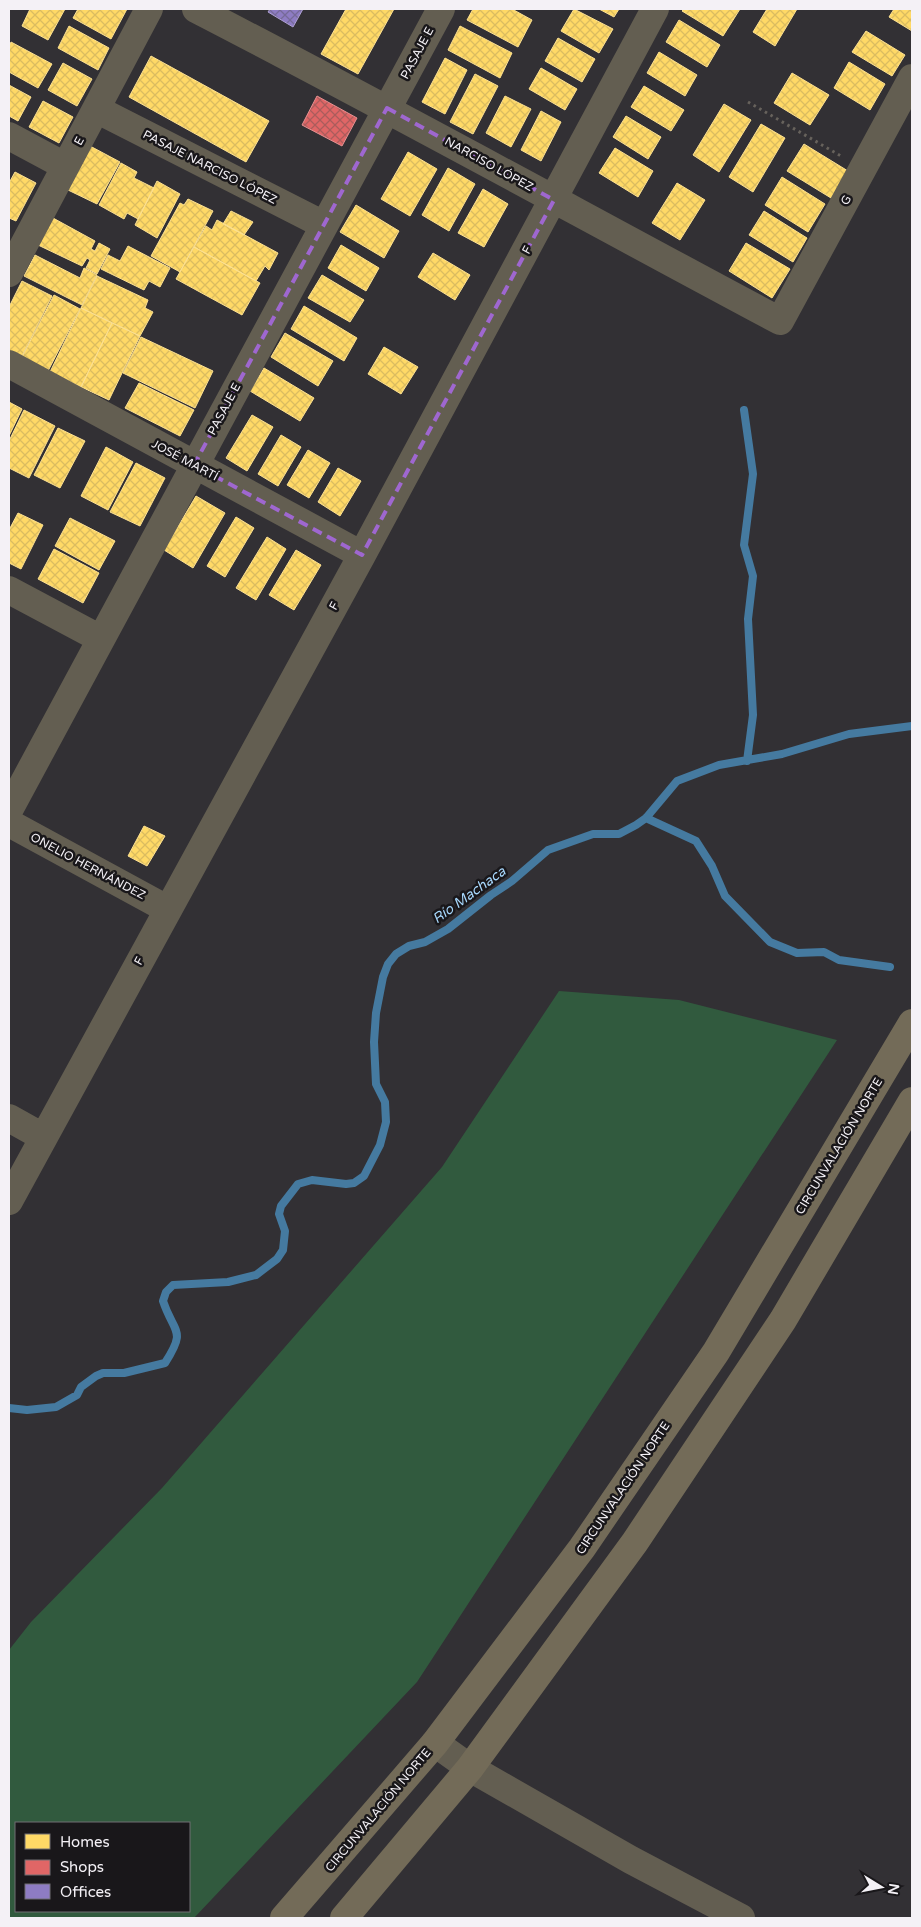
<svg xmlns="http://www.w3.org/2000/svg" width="921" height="1927" viewBox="0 0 921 1927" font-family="'Varela Round',sans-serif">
<defs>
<pattern id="homes-cross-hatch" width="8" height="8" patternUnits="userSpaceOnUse" patternTransform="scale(1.25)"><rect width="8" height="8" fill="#ffd966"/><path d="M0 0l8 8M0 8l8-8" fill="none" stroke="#dbbc60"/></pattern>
<pattern id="shops-cross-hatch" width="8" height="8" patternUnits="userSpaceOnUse" patternTransform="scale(1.25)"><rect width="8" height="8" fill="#e06666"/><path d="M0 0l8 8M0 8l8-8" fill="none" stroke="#ab5c5c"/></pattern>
<pattern id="offices-cross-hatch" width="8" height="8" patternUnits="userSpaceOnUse" patternTransform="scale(1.25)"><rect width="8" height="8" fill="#8e7cc3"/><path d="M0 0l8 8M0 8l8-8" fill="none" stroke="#766a99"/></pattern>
</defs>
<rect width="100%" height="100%" fill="#323034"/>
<path fill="#315a3e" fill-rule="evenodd" d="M559,991L679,1000L837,1040L417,1682L194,1918H9V1650L31,1622L162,1488L442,1167ZM16,1823H189V1911H16Z"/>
<path fill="url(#homes-cross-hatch)" stroke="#fce091" d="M30,9H65L48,40L22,26Z
M78,9H127L111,39L73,18Z
M346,9H394L358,74L321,54Z
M473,9H512L532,20L518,47L467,20Z
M574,9L613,29L599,53L561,31Z
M599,9H619L614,17Z
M684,9H740L723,36L682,11Z
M767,9H797L775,46L753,32Z
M894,9H912V31L889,17Z
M679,20L720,45L707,67L666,42Z
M69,26L109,48L98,70L58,48Z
M460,26L512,53L500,78L448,50Z
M866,31L905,55L892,76L852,52Z
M558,38L595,59L582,82L545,61Z
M11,42L52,64L38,88L9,72V47Z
M659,52L697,75L685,96L647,73Z
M151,56L269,121L246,162L129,97Z
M445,58L467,70L445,114L422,102Z
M849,62L885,84L870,110L834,88Z
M63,63L92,79L77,106L48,90Z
M541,68L577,89L565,110L529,89Z
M792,73L829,95L810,125L774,103Z
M475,74L498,86L473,134L450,122Z
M9,85L31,97L18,121L9,116Z
M644,86L684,110L671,131L631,107Z
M505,96L531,109L511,147L486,133Z
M43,101L73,117L59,143L29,127Z
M724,104L751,120L719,172L693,155Z
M541,111L561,122L541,161L521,150Z
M626,116L661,137L648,159L613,137Z
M761,124L785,138L753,192L729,177Z
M804,144L848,171L831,198L787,171Z
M90,146L120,162L97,204L68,190Z
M615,148L653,171L638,197L599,173Z
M408,152L437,169L410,216L381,199Z
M121,163L137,172L134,178L154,188L138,219L127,213L124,219L99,205Z
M448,168L475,184L449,231L422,215Z
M15,172L36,183L16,221L9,218V183Z
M782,177L825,204L808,232L765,205Z
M157,181L180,194L157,238L135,225Z
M677,183L705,200L680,240L652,223Z
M483,189L508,204L484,247L458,233Z
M188,199L213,211L180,272L151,256L180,203L184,205Z
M356,205L399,231L384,258L340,232Z
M231,211L253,222L244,235L223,224Z
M764,211L807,238L793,262L749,235Z
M53,218L95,241L91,249L95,251L99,243L110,249L97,274L86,268L90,260L87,258L82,266L38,245Z
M217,220L278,253L269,270L265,266L256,281L194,247L206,226L212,230Z
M746,243L790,269L772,298L729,271Z
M341,245L379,268L366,291L328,268Z
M128,246L170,268L160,287L149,281L144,290L101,269L108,255L120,261Z
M194,247L260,283L242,315L176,279Z
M433,253L470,275L455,300L418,277Z
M35,255L80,278L84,268L97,275L82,305L24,276Z
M322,275L364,300L350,322L308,298Z
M97,276L148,300L145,308L153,312L140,336L81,308Z
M22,281L52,296L21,358L9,352V307Z
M54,295L80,309L48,371L22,357Z
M304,306L357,338L344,361L291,329Z
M81,308L112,323L81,387L50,372Z
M112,323L140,336L109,400L81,387Z
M285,333L333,361L318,386L271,357Z
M141,337L213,371L195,408L123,373Z
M384,347L418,367L401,394L368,374Z
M264,368L314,398L300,421L250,391Z
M139,383L194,410L180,436L125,408Z
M9,402L22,409L9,436Z
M24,410L55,426L29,478L9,468V441Z
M252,415L273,427L247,471L226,458Z
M58,428L85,441L60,488L34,475Z
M281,435L301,447L278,486L258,474Z
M106,447L133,462L108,510L81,496Z
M308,450L330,463L309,498L287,485Z
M136,463L165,478L140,526L110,512Z
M338,468L361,481L340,516L318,502Z
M196,496L225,513L193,568L164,550Z
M18,513L43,525L21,569L9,563V530Z
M236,517L254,528L225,577L207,566Z
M70,518L115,541L99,570L55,546Z
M267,537L286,549L256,600L236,588Z
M54,549L99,573L83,603L38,579Z
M296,550L321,565L294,610L269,595Z
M144,826L165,836L147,866L128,856Z"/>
<path fill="url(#shops-cross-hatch)" stroke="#e69091" d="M317,96L357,118L342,146L302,125Z"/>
<path fill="url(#offices-cross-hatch)" stroke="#ad9fd2" d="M270,9H303L293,27L268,12Z"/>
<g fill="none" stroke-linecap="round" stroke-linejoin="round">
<path stroke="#457aa0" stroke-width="8" d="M744,410L753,474L744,545L753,576L748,619L753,715L747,761
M646,818L696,841L712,866L725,896L770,942L797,953L824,952L839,960L890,967
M9,1408L27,1410L56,1407L77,1395L81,1387L96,1376L103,1373H124L165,1363C187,1329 174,1334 163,1301L166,1292L173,1285L228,1282L256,1275L277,1259L283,1250L285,1231L279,1214L281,1206L298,1184L312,1180L346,1184L354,1183L364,1176L380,1145L386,1122L385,1102L376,1084L374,1042L376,1013L383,977L388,964L396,954L409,946L425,942L448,929L491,895L512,881L548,850L593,834H619L636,825L646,818L677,781L719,765L782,754L849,734L912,726"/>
<path stroke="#67625c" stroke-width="3" stroke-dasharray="2.5 4" stroke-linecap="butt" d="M748,102L841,156"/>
<path stroke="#635e51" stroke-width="28" d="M196,9C392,110 585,217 780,321L912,78
M96,109L324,225
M9,136L65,166
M9,273L149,9
M9,364L362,555
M9,590L101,639
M9,810L441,9
M9,823L167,909
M9,1118L43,1137
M9,1201L362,555L655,9
M435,1743L470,1768L631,1860L741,1918"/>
<path stroke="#736b58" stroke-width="28" d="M284,1918L435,1743L582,1548L716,1352L912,1023
M344,1918L470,1768L635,1542L783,1320L912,1101"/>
</g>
<path fill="none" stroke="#9f67d0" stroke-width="4" stroke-dasharray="10 6" stroke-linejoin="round" d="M387,108L554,200L362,555L194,465Z"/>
<g text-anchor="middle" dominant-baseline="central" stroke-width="5" stroke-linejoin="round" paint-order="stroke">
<g font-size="12" fill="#f4f1f6" stroke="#19171a">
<text transform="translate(417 53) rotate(-62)">PASAJE E</text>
<text transform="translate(79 141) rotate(-62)">E</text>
<text transform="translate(489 164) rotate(29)">NARCISO LÓPEZ</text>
<text transform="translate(210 167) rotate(27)">PASAJE NARCISO LÓPEZ</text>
<text transform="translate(846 200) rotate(-61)">G</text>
<text transform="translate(527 250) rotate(-62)">F</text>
<text transform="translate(224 409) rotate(-62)">PASAJE E</text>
<text transform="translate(185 460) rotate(28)">JOSÉ MARTÍ</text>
<text transform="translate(334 606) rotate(-61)">F</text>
<text transform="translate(88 866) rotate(28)">ONELIO HERNÁNDEZ</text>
<text transform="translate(139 961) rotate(-61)">F</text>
<text transform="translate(839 1146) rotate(-59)">CIRCUNVALACIÓN NORTE</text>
<text transform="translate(623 1488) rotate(-56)">CIRCUNVALACIÓN NORTE</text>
<text transform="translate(378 1810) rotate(-50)">CIRCUNVALACIÓN NORTE</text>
</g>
<g font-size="14" font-style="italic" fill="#a7d7fc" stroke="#19171a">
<text transform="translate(469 895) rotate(-36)">Río Machaca</text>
</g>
</g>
<rect width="921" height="1927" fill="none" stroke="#f4f1f6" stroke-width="20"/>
<rect x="15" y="1822" width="175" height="90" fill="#19171a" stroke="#716e72"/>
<rect x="25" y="1834" width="25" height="15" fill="#ffd966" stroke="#716e72"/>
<text x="60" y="1847" font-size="15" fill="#f4f1f6">Homes</text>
<rect x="25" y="1860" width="25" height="15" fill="#e06666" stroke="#716e72"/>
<text x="60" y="1872" font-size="15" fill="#f4f1f6">Shops</text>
<rect x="25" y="1884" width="25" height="15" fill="#8e7cc3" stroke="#716e72"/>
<text x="60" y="1897" font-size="15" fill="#f4f1f6">Offices</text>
<g transform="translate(881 1887) rotate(100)" stroke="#19171a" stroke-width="4" paint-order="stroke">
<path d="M0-4L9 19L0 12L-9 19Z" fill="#f4f1f6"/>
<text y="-8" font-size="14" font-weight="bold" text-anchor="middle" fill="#f4f1f6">N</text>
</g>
</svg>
